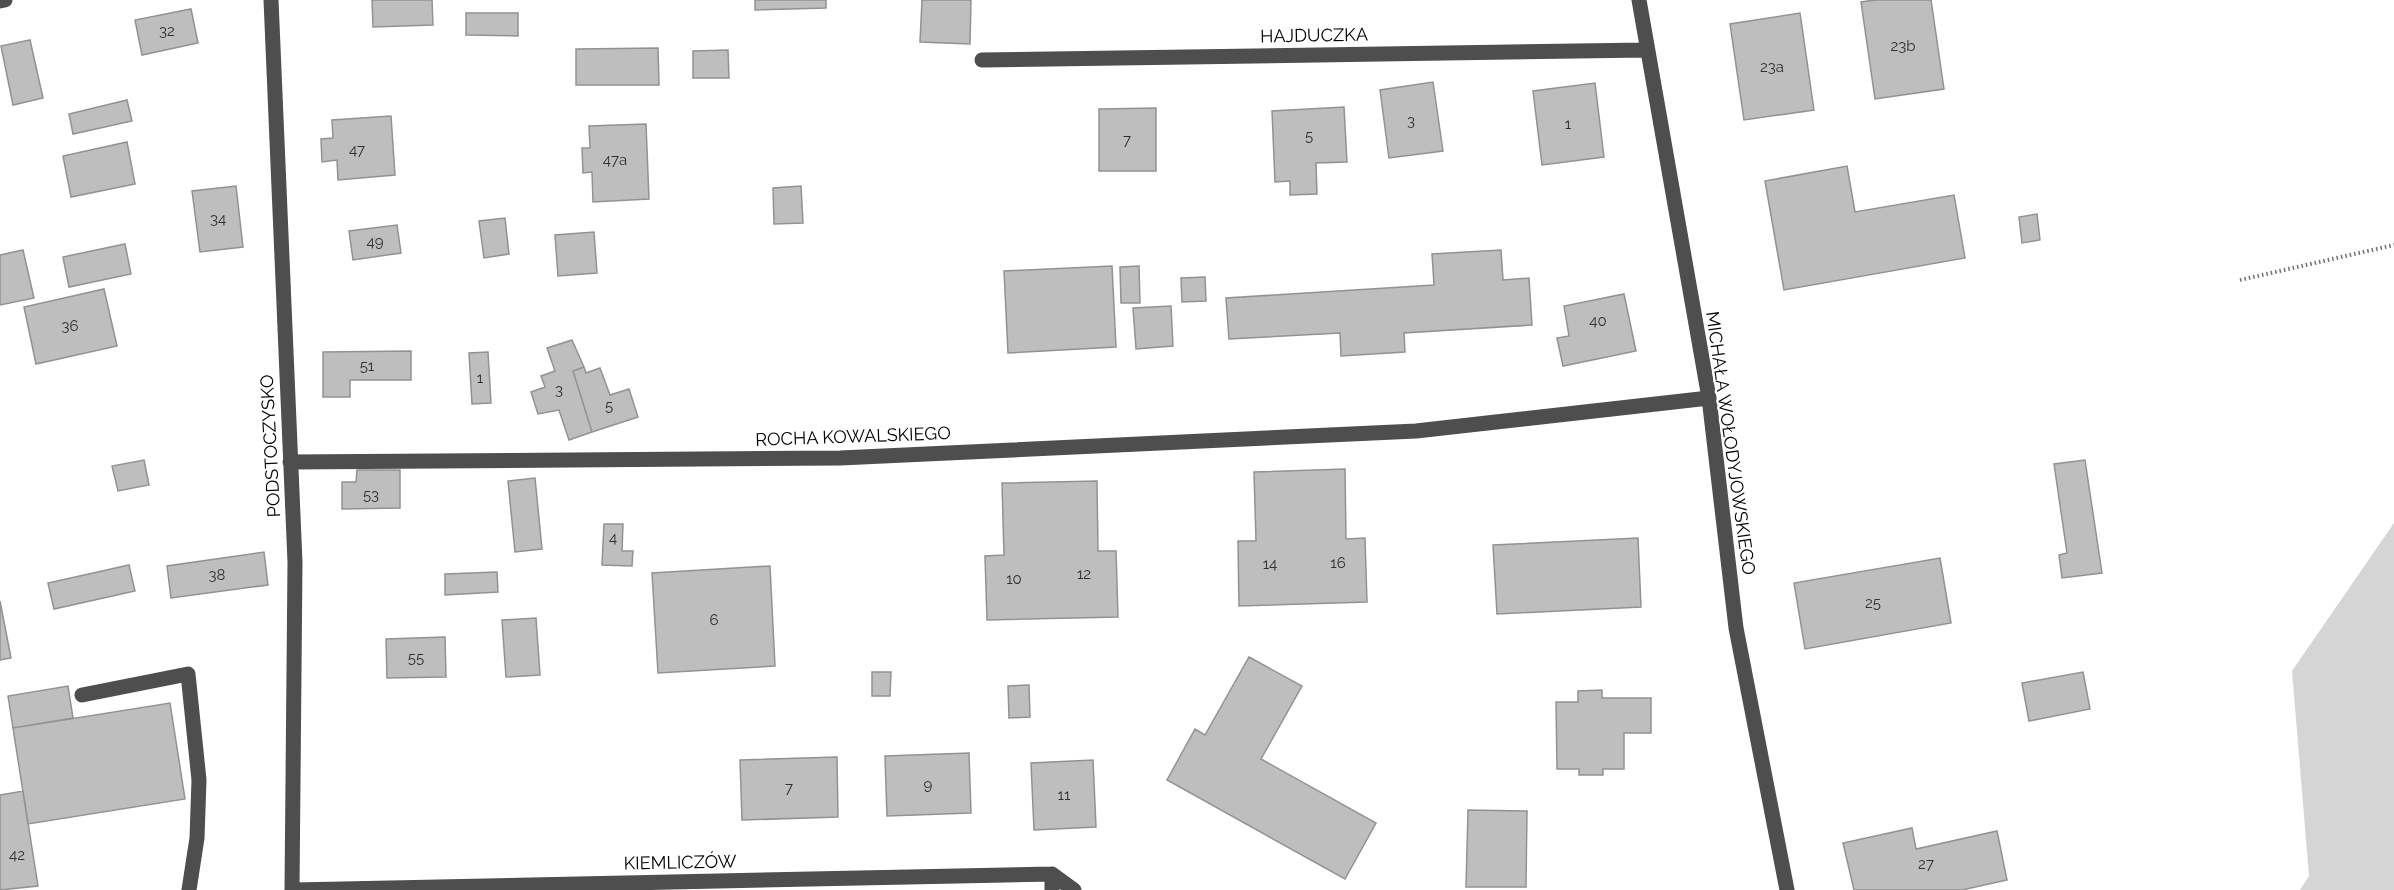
<svg xmlns="http://www.w3.org/2000/svg" width="2394" height="890" viewBox="0 0 2394 890" font-family="Raleway,sans-serif">
<rect width="100%" height="100%" fill="#fff"/>
<path fill="#d5d5d5" d="M2394,523V890H2300L2309,876L2292,671Z"/>
<path fill="#bebebe" stroke="#929292" stroke-width="1.5" d="M372,0H432L433,25L373,27Z
M755,0H826V8L755,10Z
M922,0H971L970,44L920,42Z
M1875,0H1931L1944,89L1875,99L1861,2Z
M191,9L198,43L142,55L135,20Z
M466,13H518V36L466,35Z
M1800,13L1814,110L1744,120L1730,24Z
M30,40L43,98L13,105L1,46Z
M658,48L659,85H576V49Z
M728,50L729,78H693V51Z
M1433,82L1443,151L1389,158L1380,90Z
M1595,83L1604,157L1542,165L1533,91Z
M127,100L132,121L73,134L69,114Z
M1344,107L1347,162L1316,163L1317,194L1290,195V181L1275,182L1272,111Z
M1156,108V171H1099V109Z
M391,116L395,175L338,180L337,160L322,162L321,139L333,138L332,120Z
M646,124L649,199L593,202L592,172L583,173L582,148H590L589,126Z
M127,142L135,184L71,197L63,156Z
M1847,166L1855,212L1954,195L1965,258L1784,290L1765,181Z
M236,186L243,247L200,252L192,191Z
M801,186L803,223L774,224L773,188Z
M2037,214L2040,240L2022,243L2019,217Z
M505,218L509,254L484,258L479,221Z
M397,225L401,253L353,260L349,231Z
M594,232L597,273L558,276L555,235Z
M125,244L131,274L69,287L63,257Z
M23,250L34,298L0,305V255Z
M1501,250L1503,280L1529,278L1532,325L1404,333L1405,352L1341,356L1340,333L1229,339L1226,298L1434,285L1432,254Z
M1112,266L1116,347L1008,353L1004,271Z
M1139,266L1140,303H1121L1120,267Z
M1205,277L1206,301L1182,302L1181,278Z
M104,289L117,346L36,364L24,307Z
M1624,294L1636,351L1563,366L1557,338L1569,336L1564,306Z
M1171,306L1173,346L1136,349L1133,308Z
M572,340L584,367L573,371L592,432L569,440L559,410L538,414L531,392L545,387L541,376L555,371L547,348Z
M411,351V380H350V397H323V352Z
M488,352L491,403L472,404L469,353Z
M584,367L586,373L600,368L610,395L629,389L638,417L592,432L573,371Z
M144,460L149,485L118,491L112,466Z
M2085,460L2102,573L2062,578L2059,555L2067,553L2054,464Z
M1345,469L1346,539L1365,538L1367,602L1239,606L1238,541H1256L1254,472Z
M357,470H400V508L342,509V482H356Z
M535,478L542,549L515,552L508,481Z
M1097,481L1098,551H1116L1118,617L987,620L985,556L1004,555L1002,483Z
M604,524H623L622,551H633L632,566L602,565Z
M1638,538L1641,607L1497,614L1493,545Z
M264,552L268,585L171,598L167,566Z
M1940,558L1951,623L1805,649L1794,583Z
M129,565L135,591L54,609L48,583Z
M770,566L775,666L658,673L652,573Z
M497,572L498,592L445,595V574Z
M0,601L11,658L0,660Z
M536,618L540,675L506,677L502,620Z
M445,637L446,677L387,678L386,639Z
M1249,657L1302,686L1261,759L1376,823L1345,879L1167,780L1195,729L1205,735Z
M872,672H891L890,696H872Z
M2083,672L2090,709L2029,721L2022,683Z
M1029,685L1030,717L1009,718L1008,686Z
M68,686L73,718L13,728L8,696Z
M1602,690V698H1651V733H1624V769H1603V775H1579V769H1557L1556,702H1578V691Z
M170,703L185,799L28,824L13,728Z
M969,753L971,813L887,816L885,756Z
M837,757L838,817L742,820L740,760Z
M1093,760L1096,827L1034,830L1031,763Z
M23,791L38,886L0,890V795Z
M1468,810L1527,811L1526,887H1466Z
M1912,828L1916,849L1997,831L2007,880L1962,890H1854L1843,843Z"/>
<g fill="none" stroke-linecap="round" stroke-linejoin="round">
<path stroke="#707070" stroke-width="4" stroke-dasharray="1.5 3" stroke-linecap="butt" d="M2240,280L2394,245"/>
<path stroke="#4e4e4e" stroke-width="15" d="M271,0L295,562L292,890
M1639,0L1709,398L1736,628L1787,890
M0,1L5,0
M982,60L1646,50
M290,462L840,458L1416,431L1709,398
M82,695L188,674L199,780L197,838L189,890
M1052,874L1074,890
M294,890L1052,874V890"/>
</g>
<g text-anchor="middle" dominant-baseline="central" stroke-width="4.5" stroke-linejoin="round" paint-order="stroke">
<g font-size="15" fill="#303030">
<text x="167" y="31">32</text>
<text x="1903" y="46">23b</text>
<text x="1772" y="67">23a</text>
<text x="1411" y="121">3</text>
<text x="1568" y="124">1</text>
<text x="1309" y="136">5</text>
<text x="1127" y="140">7</text>
<text x="357" y="150">47</text>
<text x="615" y="160">47a</text>
<text x="218" y="219">34</text>
<text x="375" y="242">49</text>
<text x="1598" y="321">40</text>
<text x="70" y="326">36</text>
<text x="367" y="366">51</text>
<text x="480" y="378">1</text>
<text x="559" y="390">3</text>
<text x="609" y="406">5</text>
<text x="371" y="495">53</text>
<text x="613" y="538">4</text>
<text x="1338" y="563">16</text>
<text x="1270" y="564">14</text>
<text x="1084" y="574">12</text>
<text x="217" y="575">38</text>
<text x="1014" y="579">10</text>
<text x="1873" y="603">25</text>
<text x="714" y="620">6</text>
<text x="416" y="658">55</text>
<text x="928" y="785">9</text>
<text x="789" y="788">7</text>
<text x="1064" y="795">11</text>
<text x="17" y="855">42</text>
<text x="1926" y="864">27</text>
</g>
<g font-size="18" fill="#000" stroke="#fff">
<text transform="translate(1314 35) rotate(-1)">HAJDUCZKA</text>
<text transform="translate(853 436) rotate(-2)">ROCHA KOWALSKIEGO</text>
<text transform="translate(1731 443) rotate(82)">MICHAŁA WOŁODYJOWSKIEGO</text>
<text transform="translate(270 446) rotate(-93)">PODSTOCZYSKO</text>
<text transform="translate(680 862) rotate(-1)">KIEMLICZÓW</text>
</g>
</g>
</svg>
